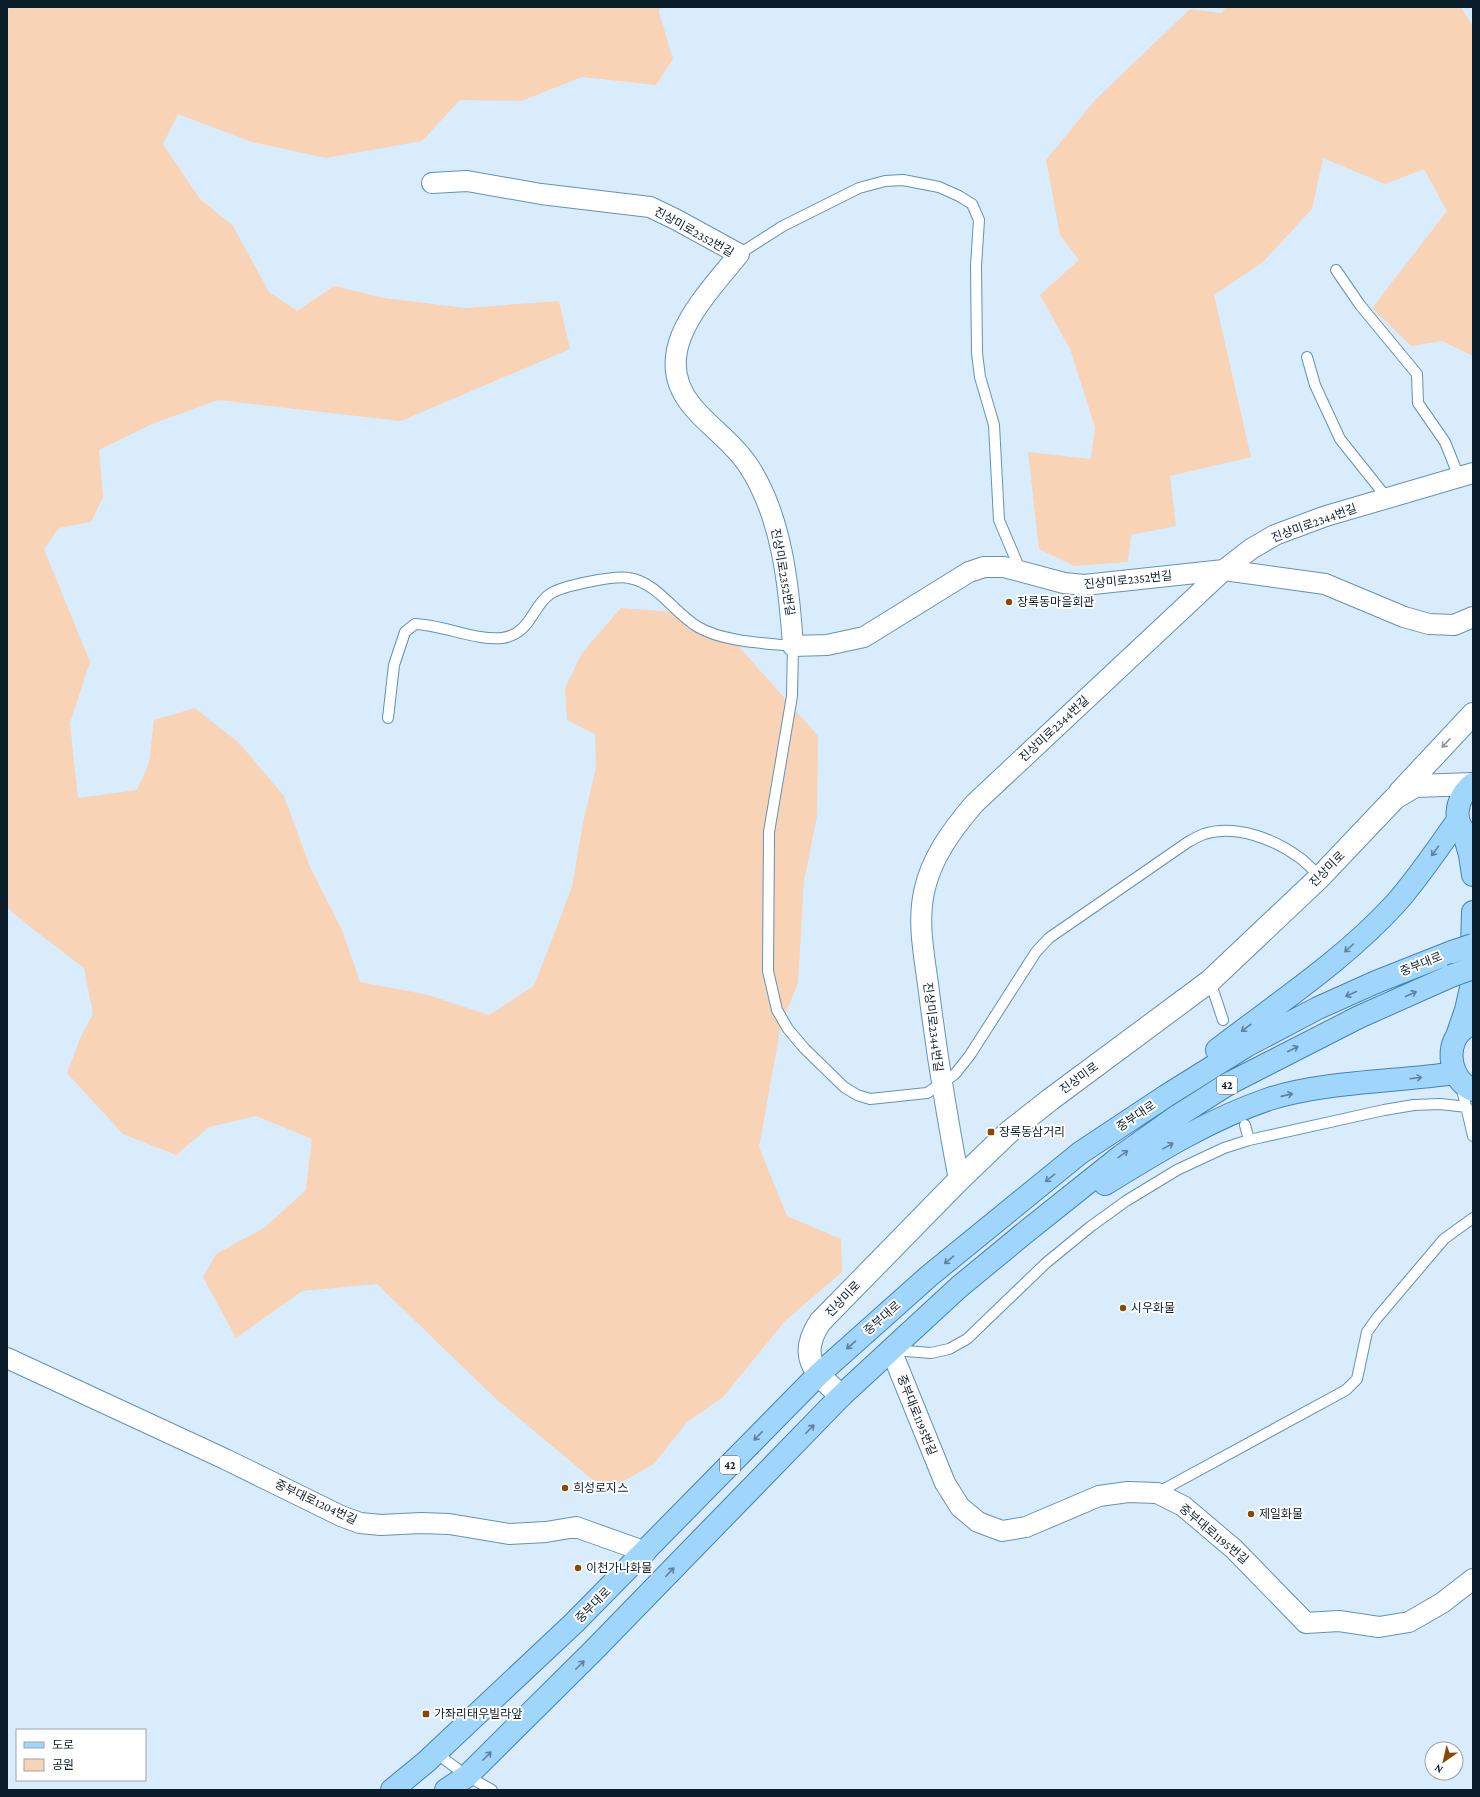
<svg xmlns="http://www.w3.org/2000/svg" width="1480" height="1797" viewBox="0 0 1480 1797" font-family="'Crimson Pro','Noto Sans KR',serif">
<rect width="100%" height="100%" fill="#d9ecfc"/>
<path fill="#f8d3b5" d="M7,7H660L659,12L673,59L656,85L582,77L521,101L460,100L422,141L326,158L252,142L178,114L163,144L200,199L233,226L269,292L297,311L334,286L384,298L466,308L559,301L570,349L401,421L218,400L152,424L99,450L103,497L91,522L59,528L44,549L90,662L70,723L78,798L137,790L149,763L154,720L195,708L239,743L284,796L310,867L342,930L360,982L428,995L489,1015L534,986L572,887L583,823L596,767L595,734L567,720L565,688L582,653L621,608L675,612L727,633L818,736L817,816L804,881L798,983L781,1025L759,1147L787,1216L841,1239L842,1272L785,1321L723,1397L687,1422L654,1464L606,1491L495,1398L377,1284L302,1291L236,1338L203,1277L216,1254L264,1228L306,1190L312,1139L256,1116L209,1127L176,1155L123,1134L67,1073L81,1036L93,1014L84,968L29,926L9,909H7Z
M1226,7H1461L1473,27V356L1442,341L1411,346L1372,308L1447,211L1424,169L1385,184L1323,158L1312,209L1262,263L1214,295L1251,457L1170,476L1176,526L1131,535L1128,562L1074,566L1039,549L1028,452L1091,459L1095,427L1070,349L1040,295L1079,260L1060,235L1046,160L1095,100L1190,9L1222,13Z"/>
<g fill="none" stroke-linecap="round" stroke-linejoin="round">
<defs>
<path id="lane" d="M739,254L783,226L859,188L885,181L903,180L939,187L959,196L972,204L979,220L976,266L977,353L980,377L994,425L999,520L1021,572
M1336,270L1360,305L1417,374L1418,403L1445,442L1459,477
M1307,357L1315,385L1340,439L1387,498
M388,718L394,665L405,632L415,624C443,625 477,641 502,638C531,634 532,606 550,594C561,586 615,575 629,578C658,583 674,613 698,627C724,642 764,643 793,646L792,696L769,832L768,971L777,1010L788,1029L804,1048L844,1087L857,1095L870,1099L927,1093L955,1074L970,1055L1036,952L1049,938L1188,842C1193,839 1199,836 1204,834C1236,824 1274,839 1300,858C1307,863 1314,871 1320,877
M1210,981L1223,1020
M1461,1085L1473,1136
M1245,1125L1249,1140
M893,1350L931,1353L949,1349L967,1339L1046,1263L1090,1227L1126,1201L1177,1170L1224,1148L1249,1140L1384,1110L1414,1105L1440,1104L1467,1107
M1157,1493L1346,1390L1357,1379L1367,1332L1377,1318L1444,1239L1473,1218
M436,1753L467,1776L492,1790"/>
<path id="street" d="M432,183L467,181L541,194L650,207L675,219L739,254C705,297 647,352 692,406C709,427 733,442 748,465C782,516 789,586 793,646L827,645L864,637L969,572L984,567H1004L1064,583L1084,585L1224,570L1325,584L1404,617L1429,624L1454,625L1473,617
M959,1180C947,1117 937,1055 929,992C925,959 917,925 924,892C931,858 952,830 974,804L1224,570L1251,549L1275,535L1326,516L1473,473
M891,1350L945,1483L960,1507L978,1522L1002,1531L1026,1527L1099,1496L1128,1492L1157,1493L1183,1506L1234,1549L1306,1623L1339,1621L1379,1627L1409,1622L1442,1603L1473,1579
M7,1358L225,1459L341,1516L360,1523L381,1525L421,1523L449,1524L509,1534L546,1532L576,1527L646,1552"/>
<path id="secondary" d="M1400,792L1473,714
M841,1396C815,1372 797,1357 820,1322L959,1180L1009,1132L1051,1099L1210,981L1320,877L1395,798L1415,786L1473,784"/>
<path id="primary" d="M1473,784C1455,798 1450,826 1473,838
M1463,830L1470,855L1473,875
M1468,1026C1443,1039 1448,1080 1473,1090
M1457,1036L1466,1010L1471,988L1473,912
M1217,1050C1278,1003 1344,960 1396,903C1419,877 1438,848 1458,820
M1105,1184C1157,1152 1210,1119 1269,1099C1326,1081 1396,1082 1455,1073
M392,1790L426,1762L574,1623L818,1375L929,1276L1080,1153L1166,1096L1246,1046L1318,1008L1376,982L1452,952
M446,1790L467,1776L594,1650L841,1396L959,1287L1027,1231L1121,1156L1176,1117L1228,1084L1359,1017L1451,976"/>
</defs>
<use href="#lane" stroke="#6392b5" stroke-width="12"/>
<use href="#street" stroke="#6392b5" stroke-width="22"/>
<use href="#secondary" stroke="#6392b5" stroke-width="24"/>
<use href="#primary" stroke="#4483b2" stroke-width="24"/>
<use href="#lane" stroke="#fff" stroke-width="10"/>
<use href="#street" stroke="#fff" stroke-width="20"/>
<use href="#secondary" stroke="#fff" stroke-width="22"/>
<use href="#primary" stroke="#a1d6fc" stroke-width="22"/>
<defs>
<path id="primary-bridge" d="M1452,952L1473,945
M1451,976L1473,968"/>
</defs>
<use href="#primary-bridge" stroke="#4483b2" stroke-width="24" stroke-linecap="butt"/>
<use href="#primary-bridge" stroke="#a1d6fc" stroke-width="22"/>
</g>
<defs><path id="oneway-shaft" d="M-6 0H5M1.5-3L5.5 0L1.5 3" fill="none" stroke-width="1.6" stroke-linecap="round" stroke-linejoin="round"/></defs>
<use stroke="#9199a0" href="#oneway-shaft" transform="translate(1446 743) rotate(133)"/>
<g stroke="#5d839e">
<use href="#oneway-shaft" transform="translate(1435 851) rotate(126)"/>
<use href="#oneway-shaft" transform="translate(1349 948) rotate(138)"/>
<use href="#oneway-shaft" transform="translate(1351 994) rotate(156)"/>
<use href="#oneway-shaft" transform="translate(1411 994) rotate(-24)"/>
<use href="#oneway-shaft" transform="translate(1246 1028) rotate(143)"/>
<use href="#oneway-shaft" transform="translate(1293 1049) rotate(-27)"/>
<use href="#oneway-shaft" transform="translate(1416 1078) rotate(-7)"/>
<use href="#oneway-shaft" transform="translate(1287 1095) rotate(-13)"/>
<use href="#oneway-shaft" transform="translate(1168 1146) rotate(-29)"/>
<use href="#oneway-shaft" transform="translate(1123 1154) rotate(-36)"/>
<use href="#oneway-shaft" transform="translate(1050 1178) rotate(141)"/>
<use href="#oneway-shaft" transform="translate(949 1260) rotate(140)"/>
<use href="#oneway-shaft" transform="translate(851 1345) rotate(139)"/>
<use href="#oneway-shaft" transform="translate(810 1429) rotate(-46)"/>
<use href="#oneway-shaft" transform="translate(758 1436) rotate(134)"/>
<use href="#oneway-shaft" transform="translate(670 1572) rotate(-46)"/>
<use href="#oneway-shaft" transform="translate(580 1665) rotate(-45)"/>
<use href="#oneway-shaft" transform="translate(487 1756) rotate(-45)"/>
</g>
<g fill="#864b02" stroke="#fff" stroke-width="1.5">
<circle cx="1009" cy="602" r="4"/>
<rect x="987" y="1128" width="8" height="8" rx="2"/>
<circle cx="1123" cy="1308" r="4"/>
<circle cx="565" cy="1488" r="4"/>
<circle cx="1251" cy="1514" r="4"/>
<circle cx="578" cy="1568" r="4"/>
<rect x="422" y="1710" width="8" height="8" rx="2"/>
</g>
<g text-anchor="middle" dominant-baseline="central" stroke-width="4" stroke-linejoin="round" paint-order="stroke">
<g fill="#fff" stroke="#54616b" stroke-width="1">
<rect x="1217" y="1076" width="20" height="18" rx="3"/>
<rect x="720" y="1456" width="20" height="18" rx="3"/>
</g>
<g font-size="11" font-weight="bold" fill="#0a1d2b">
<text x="1227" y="1085">42</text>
<text x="730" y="1465">42</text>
</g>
<g font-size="12" fill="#0a1d2b" stroke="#fff">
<text transform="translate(694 232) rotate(29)">진상미로2352번길</text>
<text transform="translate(1314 523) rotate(-20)">진상미로2344번길</text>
<text transform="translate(783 572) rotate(80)">진상미로2352번길</text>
<text transform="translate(1128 580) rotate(-6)">진상미로2352번길</text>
<text transform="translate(1054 729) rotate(-43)">진상미로2344번길</text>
<text transform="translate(1327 869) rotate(-45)">진상미로</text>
<text transform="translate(1421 964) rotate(-22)">중부대로</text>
<text transform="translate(933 1027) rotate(83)">진상미로2344번길</text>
<text transform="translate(1079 1078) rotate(-36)">진상미로</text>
<text transform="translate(1136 1116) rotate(-34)">중부대로</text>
<text transform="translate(843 1299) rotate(-46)">진상미로</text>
<text transform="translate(882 1318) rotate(-41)">중부대로</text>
<text transform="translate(917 1415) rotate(68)">중부대로1195번길</text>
<text transform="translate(316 1502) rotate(25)">중부대로1204번길</text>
<text transform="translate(1214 1534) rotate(40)">중부대로1195번길</text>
<text transform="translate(593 1605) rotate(-45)">중부대로</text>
</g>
<g font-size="12" fill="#0a1d2b" stroke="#fff" text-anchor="start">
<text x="1017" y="602">장록동마을회관</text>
<text x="999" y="1132">장록동삼거리</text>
<text x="1131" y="1308">시우화물</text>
<text x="573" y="1488">희성로지스</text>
<text x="1259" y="1514">제일화물</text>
<text x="586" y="1568">이천가나화물</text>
<text x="434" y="1714">가좌리태우빌라앞</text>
</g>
</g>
<rect width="1480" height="1797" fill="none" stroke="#0a1d2b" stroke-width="16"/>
<rect x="16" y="1729" width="130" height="52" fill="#ffffff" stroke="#9da5aa"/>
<rect x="24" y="1742" width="20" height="6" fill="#a1d6fc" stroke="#9da5aa"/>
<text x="52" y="1749" font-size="12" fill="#0a1d2b">도로</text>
<rect x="24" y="1759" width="20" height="12" fill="#f8d3b5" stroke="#9da5aa"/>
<text x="52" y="1769" font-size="12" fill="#0a1d2b">공원</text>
<g transform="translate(1444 1761) rotate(214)"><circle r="19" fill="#ffffff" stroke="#9da5aa"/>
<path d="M0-3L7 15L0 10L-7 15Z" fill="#864b02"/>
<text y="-6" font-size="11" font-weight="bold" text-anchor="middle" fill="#0a1d2b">N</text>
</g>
</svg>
